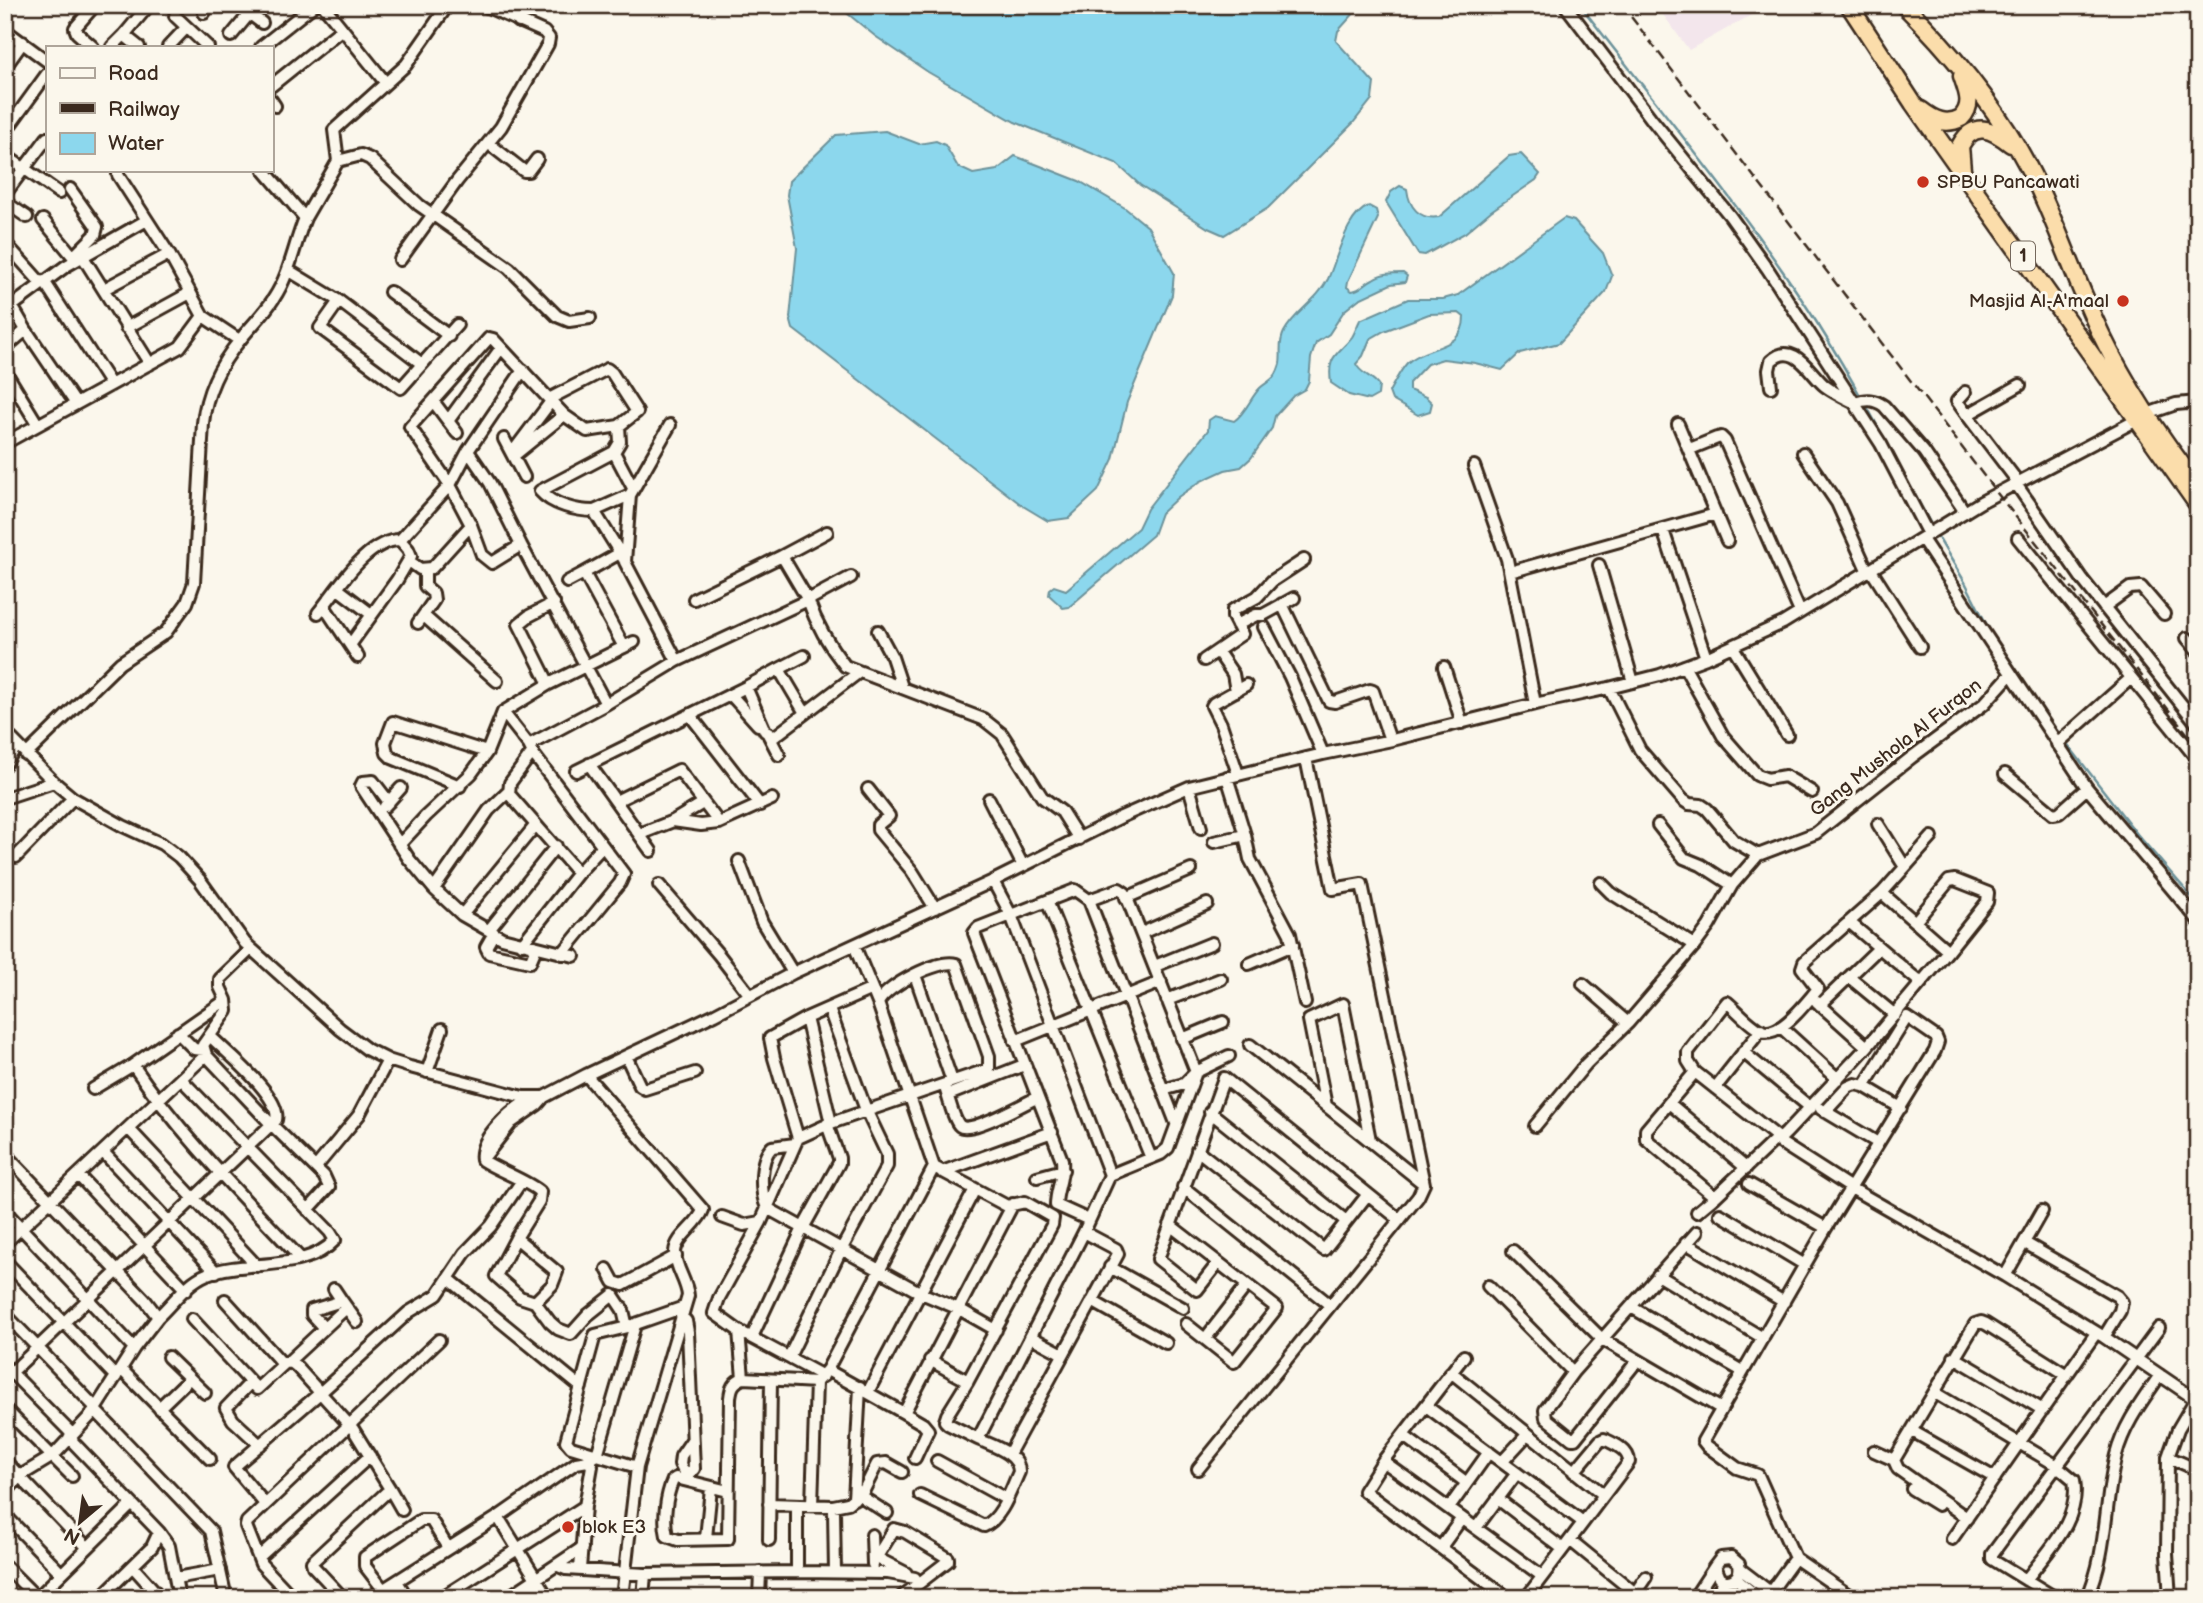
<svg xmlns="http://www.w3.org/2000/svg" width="2203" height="1603" viewBox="0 0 2203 1603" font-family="'Balsamiq Sans',sans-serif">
<rect width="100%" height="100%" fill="#fbf7ec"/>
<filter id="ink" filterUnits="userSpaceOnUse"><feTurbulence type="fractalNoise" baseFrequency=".0143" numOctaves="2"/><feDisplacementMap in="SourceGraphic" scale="14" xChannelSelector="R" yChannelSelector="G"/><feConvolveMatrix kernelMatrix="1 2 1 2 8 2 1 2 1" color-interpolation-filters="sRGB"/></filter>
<g filter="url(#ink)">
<path fill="#f3e6ec" d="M1656,5H1769L1689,50Z"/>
<path fill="#8cd7ed" stroke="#6c929a" stroke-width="2" d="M837,5H1356V11L1338,31L1336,41L1374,83L1372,99L1353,123L1268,208L1224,235L1208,228L1140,185L1116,163L1015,122L928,72L875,36Z
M885,131L919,144L936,141L945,145L958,167L973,174L997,170L1015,156L1079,181L1125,208L1148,227L1174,273L1172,295L1127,402L1113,459L1098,491L1069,518L1048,521L1023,506L793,329L790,318L797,248L787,195L789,181L836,135Z
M1521,154L1540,174L1536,180L1491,211L1465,233L1425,255L1418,254L1386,202L1391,192L1400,186L1407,189C1409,207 1419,220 1439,217L1509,156Z
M1369,206L1376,210L1378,218L1348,281L1347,287L1352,291C1362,290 1364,283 1373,279C1382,273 1392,273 1403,273L1407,276L1405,282L1391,284L1359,299L1344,311L1329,334L1316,343L1311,358L1309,381L1305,389L1293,396L1275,416L1272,428L1251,458L1241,467L1225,470L1201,481L1178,497L1161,513L1153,535L1069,607L1063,608L1049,595L1050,589L1054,586L1066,590L1138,528L1147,509L1208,430L1209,420L1215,416L1234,421C1246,413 1250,398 1260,388C1265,383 1273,380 1276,374C1278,371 1279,367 1280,364C1282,352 1278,344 1284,332C1295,311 1317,301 1328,279C1338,257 1346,215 1369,206Z
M1564,218L1574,221L1603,253L1612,276L1606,292L1559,343L1520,353L1502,370L1475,363L1443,359L1427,364L1409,383V390L1426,397L1432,403L1430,411L1418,415L1392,400L1389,392C1394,383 1400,371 1407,363C1427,344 1464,351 1464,317L1459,313L1429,314L1384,331L1370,339L1363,356L1356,364C1360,374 1373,376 1379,386L1378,395L1369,400L1349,395L1331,383C1327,355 1337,356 1352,337C1355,332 1357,326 1360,320L1408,299H1443L1458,295Z"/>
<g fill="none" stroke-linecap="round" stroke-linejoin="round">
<path stroke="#6c929a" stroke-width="2.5" d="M1580,5C1678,133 1785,257 1862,399
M1866,405L1933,528
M1936,534L1966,584L1992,635
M2040,708L2061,736
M2065,741L2137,834L2198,904"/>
<defs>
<path id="minor" d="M238,5L262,23
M323,5L385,82
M1565,5L1653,121L1730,216L1767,268L1881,444L1928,534
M204,13L209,5
M175,16L208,47
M519,22L527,5
M5,30L47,61
M124,35L149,5
M231,36L250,13
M93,47L77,33L75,28L95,5
M112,47L124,35L139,47
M168,47L186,28
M261,47L314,5
M5,67L23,42
M271,86L342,29
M271,100L275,106
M5,132L47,74
M488,143L524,171H528L537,159
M5,155L59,193
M338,161L361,155L370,159L419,205L509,268L557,316L569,321L590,318
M118,170V175L169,254L203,316L239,340
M70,189L97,227L95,235L73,257
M5,194L47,138
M5,202L27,217
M305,218L338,161L334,130L406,65L448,5
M43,220L76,260
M5,249L8,246L41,283
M83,257L150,364
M400,260L457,181L501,127L548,44L549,38L544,32L483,5
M288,270L339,301L422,364
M44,281L111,385
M104,289L169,254
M390,292L449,336
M339,301L320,328L401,388L457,325
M126,328L190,293
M26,330L12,306L66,266L147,220
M5,348L26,330L76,404
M523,370L468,451L490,483L521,545L606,704L677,661L808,600C816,623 830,647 845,666L983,719L1002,734L1042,797L1062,812L1079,839
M5,371L38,425
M1771,387L1769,370L1771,361C1794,339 1811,375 1825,386C1834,393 1845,398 1855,403C1867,399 1874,399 1884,406L1924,452L1965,512
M1965,392L1957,401L1967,415
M433,401L457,433
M2147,414L2176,404L2198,402
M448,421L501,348
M1678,424L1727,541
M670,425L630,495L625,562L677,661
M619,426L620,442L614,452L633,488
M504,439L524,477
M5,443L180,347L203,316
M1690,449L1717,438L1721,437L1725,441L1800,612
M468,451L450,485L471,525L482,555L492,563L521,545
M614,452L540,491C552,505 577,511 594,511L625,561
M512,453L552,400
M517,453L564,415
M1803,453L1837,503L1868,572
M1474,466L1507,559L1535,704
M2018,482L1967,415L2020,385
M2016,484L2082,579L2198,725
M594,511L630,495
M1663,530L1706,658
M2018,538L2198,760
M1922,539L2087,788L2198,920
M620,553L584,573L624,647
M782,556L827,532
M409,561L420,569L432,568L471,525
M1599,565L1633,682
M1871,570L1920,647
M1510,572L1716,514
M567,582L584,573
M338,589L371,614
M694,599L782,556L808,600L851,577
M554,603L529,616L519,624L549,684L634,642
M1282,604L1329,701L1335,702L1370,690L1373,691L1390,740
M324,606L358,657
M2104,607L2130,588L2141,587L2164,614
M318,613C338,589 366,540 400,540L450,485L410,427L489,338L493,339L564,415L587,431L619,426L637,412L612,373L607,369L551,398
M424,616L497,681
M418,623L434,600L433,593L425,586V570
M1237,625L1256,615H1263L1294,598
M1264,627L1290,677L1323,754
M878,631L892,657L902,687
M2187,638L2198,651
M350,645L397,580L411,556L408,549L400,540
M1733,647L1787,735
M1218,652L1233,674L1236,691
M1204,660L1242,634L1233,617V610L1257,597L1272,581L1304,560
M1684,666L1723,736L1757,775L1767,779L1785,776L1812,792
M1444,667L1462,723
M779,669L804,656
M1609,688L1640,750L1683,800L1689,804L1701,805L1707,809L1734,841L1758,855
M731,695L758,725
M503,712L529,745L534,755L624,874L620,883L562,954
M805,713L779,669L746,687L765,731L774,737L858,673
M690,715L760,805
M5,732L54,782L73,798L123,826L162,844L179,857L200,880L245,943L340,1029L368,1050L388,1060L410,1067L523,1097H544L586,1075L715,1014L793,973L993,881L1121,817L1189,787L1323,754L1392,740L1535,704L1609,688L1660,675L1706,658L1783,623L1981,502L2137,420
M768,734L779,755
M2057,744L2130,679
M529,745L606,704
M532,753L510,783L509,794L578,873
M26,755L120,663L166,632L187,603L194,583L203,423C206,393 220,364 240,340C251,326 264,314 274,298C290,274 294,245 305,218L264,170
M589,764L651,851
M5,765L17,745
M576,771L746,687
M1238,774L1221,724L1212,706L1214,703L1246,685
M2005,774L2053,814L2059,813L2087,788
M1227,777L1245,835L1250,859L1290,934L1305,1003
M460,786L392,758L387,753L385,743L393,722L487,752
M1189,787L1201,828
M868,789L889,816L878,825V830L912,871L935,908
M509,791L489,810L434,889L462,915L502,938L574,956
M5,798L54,782
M989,799L1023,866
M616,801L679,770L719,823
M389,802L373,781L363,782L361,786L409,859L434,889
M385,806L401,788
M673,821L703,803
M1878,824L1905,867
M1658,825L1684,858L1701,865L1732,885
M640,834L673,821L701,825L719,823L772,799
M1214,842L1245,835
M399,845L426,816L471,774L487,752L503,712L549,684
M16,857L73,798
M739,861L762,922L793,973
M1601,883L1611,893L1695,945
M659,885L719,955L749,994
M1882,893L1948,951L1867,1047L1786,1133L1780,1139L1781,1143L1851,1188L2005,1276L2104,1337L2195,1399
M1126,898L1191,870
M1089,900L1176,1123
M1047,901L1151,1158
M462,915L535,826
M1849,922L1921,983
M1915,922L1949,881L1955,880L1988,893L1987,902L1948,951
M489,930L556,846
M494,933L486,947L489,953L530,962L536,948
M1142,933L1207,904
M522,944L578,873L602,847
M1249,964L1293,945
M1155,966L1212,943
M915,975L952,1081
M1849,977L1895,1015
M1583,984L1628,1023
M872,989L806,1018L770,1038L774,1058L798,1138L831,1123L989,1069V1056L956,964C938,959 886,986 878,1003
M226,1000L220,987V979L251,949
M1167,1000L1221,979
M1817,1002L1867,1047
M1820,1005L1879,948
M806,1018L831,1123
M1782,1028L1838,1079
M178,1033L194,1049L204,1050
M1182,1039L1223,1022
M1015,1041L1161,982
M1250,1045L1424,1184
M1743,1052L1811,1108
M626,1056L640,1086L645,1089L695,1073
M133,1065C181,1136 243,1197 301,1259
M427,1072L442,1029
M1695,1072L1646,1130V1139L1715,1197L1778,1137
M586,1075L703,1210C698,1225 676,1236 675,1252C675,1268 687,1281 688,1296L637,1467L622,1598
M944,1085C948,1094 953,1120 960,1126C970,1134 1024,1104 1036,1098
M1715,1088L1761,1030
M93,1089L133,1065L226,1000L227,1011L203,1045L206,1055L272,1125L324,1176L329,1187L308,1210
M1163,1090L1184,1084L1196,1072L1229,1056
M948,1095L1024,1065
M531,1099C513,1108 478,1138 482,1160L511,1123L537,1105L544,1097
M1669,1103L1746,1168
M1326,1106L1309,1020L1343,1004L1370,1140
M1821,1109L1878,1143
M1210,1112L1346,1221
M1825,1112L1848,1087L1855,1084L1864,1086L1901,1108
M1535,1126L1586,1064L1628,1023L1695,945L1709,926L1732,885L1758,855L1816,833L1912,757L1984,704L2010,675
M128,1128L257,1266
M1780,1139L1695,1072L1688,1061V1052L1727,1002C1737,1010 1750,1026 1762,1031C1781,1038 1807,1001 1818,989L1802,968L1804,962L1882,893L1932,837
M797,1140L761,1222L719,1298L714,1313L739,1331L823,1376
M795,1144L772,1147C759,1160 760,1192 767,1208L921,1293L959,1309L996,1330
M1197,1150L1324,1250L1368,1194
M103,1152L216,1272
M5,1154L145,1300L158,1317L134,1348L92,1414L53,1456L20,1476L5,1493
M482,1160C497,1170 530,1182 540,1192L539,1201L516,1238L557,1272L552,1285L535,1302L550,1322L558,1329L571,1334L588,1315L613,1295L623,1310L627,1327L684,1307
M316,1167L359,1115L388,1060
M934,1167L1007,1206L1025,1202L1053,1218L1052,1225L968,1381L947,1415L945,1421L948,1424L978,1439
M942,1172L1052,1132
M78,1175L186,1290
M1037,1177L1063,1170
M1749,1184L1826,1228
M1183,1187L1330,1305
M5,1211L134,1348
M1697,1212L1715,1197
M1720,1214L1805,1265
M722,1217L744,1225L761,1222
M1089,1220L1056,1205C1056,1189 1064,1178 1062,1160L974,933L978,928L1075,890L1089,900L1119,889L1125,893L1196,1072L1168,1148L1161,1154L1110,1175
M1170,1225L1277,1308L1234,1362L1186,1324
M516,1238L496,1276L520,1297L535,1302
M5,1243L206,1055
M1686,1243L1784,1302
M2025,1243L2117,1296L2122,1302L2120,1311L2104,1337
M1513,1251L1602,1339L1720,1408
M5,1261L116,1377
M1218,1263L1197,1290L1158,1259L1224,1078L1400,1220
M1110,1267L1183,1308
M607,1269L614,1282L623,1285L676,1256
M1658,1275L1763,1338
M2005,1276L2042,1211
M449,1279L581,1387
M1488,1286L1573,1372
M334,1289L342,1301
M225,1300L280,1361L285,1363L291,1362L296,1366L353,1429L390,1489L312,1562L313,1566L343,1598
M1092,1301L1166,1343
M1631,1307L1742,1371
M5,1314L95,1407
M681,1316L686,1321L688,1332L694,1469L689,1473L683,1470L680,1464L681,1456L692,1440
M158,1317C173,1303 187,1282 207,1274C246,1259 305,1273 335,1240L330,1232L181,1079
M192,1319L257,1389L285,1363
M627,1327L595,1335L566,1441L571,1447L637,1467
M324,1328L312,1315V1310L342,1301L357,1322
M739,1331L743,1378
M752,1337L803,1228L839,1163V1158L827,1124
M1031,1337L1063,1354
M1205,1339L1247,1285
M1464,1356L1383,1461L1364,1491L1508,1598
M168,1357L205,1393
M789,1357L841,1250L887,1166V1154L866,1110L829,1009
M1954,1357L2043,1410
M930,1360L968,1381
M1637,1361L1575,1439H1572L1546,1418L1545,1410L1573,1372L1697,1232
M288,1362L346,1308
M5,1366L72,1434
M121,1369L210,1459
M827,1370L904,1413L1013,1204
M1451,1372L1604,1495
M5,1373L12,1372L276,1120C282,1097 227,1053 211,1037
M250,1383L226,1408L233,1420L260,1445
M868,1392L975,1189
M1935,1393L2056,1465L2074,1480C2081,1520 2048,1550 2026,1580
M1426,1406L1583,1522
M159,1408L189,1379
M5,1409L72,1476
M94,1409L211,1531L226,1598
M904,1413L923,1424L928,1430L915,1458
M1912,1431L1995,1478
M1404,1436L1467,1483
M69,1438L159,1532
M1874,1451L1894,1460
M1009,1454L1118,1254L1116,1249L1084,1232
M2168,1457L2198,1470
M5,1461L87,1547
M937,1461L1006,1499
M1383,1461L1542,1576
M1502,1462L1527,1435
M1198,1469L1418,1197L1424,1184L1362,884L1333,889L1306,758
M390,1489L402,1510
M1912,1489L1938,1505
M728,1491L676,1478L673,1480C666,1496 663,1519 667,1536L678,1540L728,1539L730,1398C731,1388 733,1382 743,1378L816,1382
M859,1495L887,1513
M920,1495L984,1526C1002,1519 1011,1489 1019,1472C1019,1453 993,1446 978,1439L1084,1232L1110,1175L1011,915L993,881
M854,1499L860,1387
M1498,1499L1563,1549
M265,1504L234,1467L320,1393L409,1312L437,1295L465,1253L491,1226L521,1182
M769,1504L833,1506L848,1503L864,1490L877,1464L886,1463L902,1472
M812,1505L816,1382L827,1370L934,1167L878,1003L854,945
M1449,1508L1489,1452
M797,1511V1572
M834,1511L835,1572
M5,1515L61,1573
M498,1517L576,1463L588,1461L597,1455L635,1325
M1967,1518L1898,1469L1894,1460L1975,1324L1981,1322L1986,1324L2067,1375
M1476,1528L1517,1473
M872,1535L873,1564
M706,1538L711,1488
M1952,1539L2096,1333
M769,1540L771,1380
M1570,1540L1635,1593
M1441,1547L1462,1518
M259,1557L370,1456
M877,1558L906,1573
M1795,1558L1758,1475L1737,1468L1707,1446L1703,1441L1826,1228L1935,1051L1938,1042L1936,1037L1907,1017L1864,1086
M873,1563L894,1529L905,1532L948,1558V1561L900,1598
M556,1565L566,1569L645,1574L797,1572L888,1573L915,1578
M5,1566L37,1598
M133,1567L161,1598
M580,1569L585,1506L592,1466L588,1461
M1740,1569L1778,1598
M176,1578L220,1570
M1735,1578L1759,1598
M397,1581L407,1598
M382,1588L365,1566V1557L421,1520H431L448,1548
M373,1596L498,1517L548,1598
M1633,1596L1646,1577
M2054,1597L1992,1559V1554L2159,1328
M37,1598L132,1504
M100,1598L152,1547L159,1532L169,1546L179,1598
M293,1598L261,1564L246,1526L247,1522L439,1340
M441,1598L585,1506
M507,1598L582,1548
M643,1598L645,1574
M759,1598L760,1572
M1526,1598L1629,1462C1629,1450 1615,1444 1604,1439L1600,1441L1574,1472
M1694,1598L1715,1566
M1713,1598L1725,1581C1736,1581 1741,1574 1739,1564L1731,1557L1721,1558L1715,1566L1720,1578L1725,1581
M1766,1598L1795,1558L1853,1598
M2087,1598C2108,1553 2104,1502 2116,1455C2124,1424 2143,1400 2160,1375
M2170,1598L2167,1554L2168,1457L2178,1429L2198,1395"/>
<path id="highway" d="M1849,5L1913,103L2198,505
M1904,5C1948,49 1988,97 2019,150C2053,209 2072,274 2101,334C2127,388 2161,439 2198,486
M1921,110C1934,120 1946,126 1961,118C1974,105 1967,91 1962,76
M1962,170L1960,146C1974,120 1992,129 2011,144"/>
</defs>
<use href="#minor" stroke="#3b2a1e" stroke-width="16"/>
<use href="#highway" stroke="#3b2a1e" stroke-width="21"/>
<use href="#minor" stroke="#fbf7ec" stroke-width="10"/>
<use href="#highway" stroke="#fbddab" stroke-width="16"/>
<path stroke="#3b2a1e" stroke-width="2.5" stroke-dasharray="10 5" stroke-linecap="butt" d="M1622,5L1997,493L2198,747"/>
</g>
</g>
<g fill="#c8321e" stroke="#fbf7ec" stroke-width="2.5">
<circle cx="1923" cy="182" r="7"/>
<circle cx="2123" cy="301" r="7"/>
<circle cx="568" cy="1527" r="7"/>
</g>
<g text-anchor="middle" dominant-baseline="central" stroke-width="6" stroke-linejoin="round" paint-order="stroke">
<rect fill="#fbf7ec" stroke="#75685c" stroke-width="2" x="2011" y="241.5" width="24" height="29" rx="5"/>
<g font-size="18" font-weight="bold" fill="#3b2a1e">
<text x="2023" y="256">1</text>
</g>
<g font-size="19" fill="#3b2a1e" stroke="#fbf7ec" text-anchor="start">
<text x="1937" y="182">SPBU Pancawati</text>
<text x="2109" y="301" text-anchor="end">Masjid Al-A'maal</text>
<text x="582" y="1527">blok E3</text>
</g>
<g font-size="19" fill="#3b2a1e" stroke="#fbf7ec">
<text transform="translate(1896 748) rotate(-38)">Gang Mushola Al Furqon</text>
</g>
</g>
<rect width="2203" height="1603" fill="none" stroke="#fbf7ec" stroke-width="28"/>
<rect x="14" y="14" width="2175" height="1575" fill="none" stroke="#3b2a1e" stroke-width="2.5" filter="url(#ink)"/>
<rect x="46" y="46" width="228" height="126" fill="#fbf7ec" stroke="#aea59a" stroke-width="2"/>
<rect x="60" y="68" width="35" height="10" fill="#fbf7ec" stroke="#aea59a" stroke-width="2"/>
<text x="108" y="80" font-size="21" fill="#3b2a1e">Road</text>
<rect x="60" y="103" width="35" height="10" fill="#3b2a1e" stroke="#aea59a" stroke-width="2"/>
<text x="108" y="116" font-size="21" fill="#3b2a1e">Railway</text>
<rect x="60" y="133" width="35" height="21" fill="#8cd7ed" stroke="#aea59a" stroke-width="2"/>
<text x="108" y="150" font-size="21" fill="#3b2a1e">Water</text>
<g transform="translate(80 1522) rotate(209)" stroke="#fbf7ec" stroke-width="5" paint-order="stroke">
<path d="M0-5L12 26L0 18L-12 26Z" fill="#3b2a1e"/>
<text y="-10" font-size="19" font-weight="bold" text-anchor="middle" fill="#3b2a1e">N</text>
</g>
</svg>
